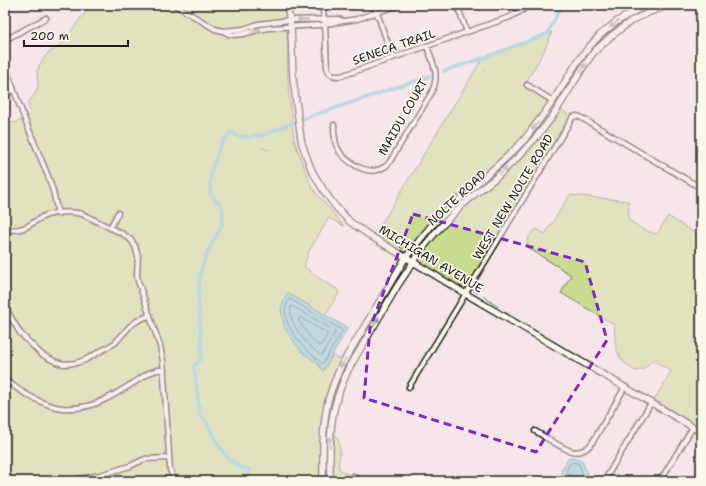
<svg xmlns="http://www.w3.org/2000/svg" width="706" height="486" viewBox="0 0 706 486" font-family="'Shantell Sans',sans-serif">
<rect width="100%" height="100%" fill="#f5e5e9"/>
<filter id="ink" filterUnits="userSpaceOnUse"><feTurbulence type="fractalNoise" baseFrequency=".025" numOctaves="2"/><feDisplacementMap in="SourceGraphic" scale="8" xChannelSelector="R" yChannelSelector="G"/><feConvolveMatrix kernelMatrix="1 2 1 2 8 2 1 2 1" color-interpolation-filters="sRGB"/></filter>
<g filter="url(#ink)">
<path fill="#c9db8f" stroke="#727c56" d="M82,5H285L287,29L288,83L294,140L312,188L344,226L329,218L309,251L304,266C314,275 325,283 337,289L339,293L325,315L288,293L281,309L302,352L317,363L323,371L333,355L342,361L326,399L321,481H5V124L17,122L31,115L28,103L35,94L38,87L37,71L41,62L48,53L55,49L63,42L86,11L80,7Z
M552,32L545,49L524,86L550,103L522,139L405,254L374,236L482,59Z
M551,107L550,117L536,134L518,153L496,174L475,191L413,259L409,256L433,227L467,194L496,169Z
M560,109L573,118L466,291L416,261L436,234L459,211L499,177Z
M570,195L629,201L628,219C638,227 644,231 657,234L668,216L701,237V430L653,402L671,371L653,360L644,369L635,371C622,362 617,357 615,341C615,335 614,330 615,325L561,293L571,275L527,247C526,239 530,234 536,229L545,234Z
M345,364L347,367L330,413L328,481H325L326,421L330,401L337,381Z
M333,431C338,437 340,444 340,452C340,458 338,463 339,469L359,481H332Z"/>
<path fill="#7acad4" stroke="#54848a" d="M287,293L348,328L323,371L317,363L302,352L294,342L284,326L281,309Z
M570,458L582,460L590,481H571L562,474L561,471L567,460L568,459Z"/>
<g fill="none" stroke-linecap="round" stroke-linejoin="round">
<path stroke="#426266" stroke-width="1" d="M290,299L342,330V332L323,363H321C316,357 310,354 305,348C294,338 277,312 290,299Z
M291,307H294L335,331V333L322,355H320C316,351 311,348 308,344C301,337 287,318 291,307Z
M301,318L327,333V335L321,345L319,346C310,339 305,330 299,321V319Z
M573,481L572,477L566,472C569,464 570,460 579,464L585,481"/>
<path stroke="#54848a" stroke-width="1" d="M619,25C630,16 644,10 658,5
M483,58V60
M485,70V71
M363,99V100
M262,148L269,150
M474,290L477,293
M484,297L498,307
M504,312L509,314
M513,317L522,323
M527,326L549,340
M556,343L580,357
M586,361L590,363
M596,366L618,380
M623,383L644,394
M649,397L690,421
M695,425L701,428"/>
<path stroke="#7acad4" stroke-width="3.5" d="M444,71L483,58L547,34L562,5
M303,119L430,76
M249,481L250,469L241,468L230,460L218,445L207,423L200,415L194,366L201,359C203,331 195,298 201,271C203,262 207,253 211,245C214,238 221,231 222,223C223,217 223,207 219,203C215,200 212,198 211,194C207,178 218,142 231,132L234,133L236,136L252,137L256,134L260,136L293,123"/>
<defs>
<path id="street" d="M175,5L215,29L223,31L229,34L234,35L243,34L258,30L269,28L318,25L357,19L399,5
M322,5L325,24L327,67C330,76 332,76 341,76L510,17L523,10L528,5
M374,5L393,58
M457,5L467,32
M223,31L244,29L258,24L290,20L337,19L341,20
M5,40L46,18
M5,69L8,74L25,120L48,176L53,191L58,214
M527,85L553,101
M5,93L14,90
M334,125C334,132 334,140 337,147C343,161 369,178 384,167C385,167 389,163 389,163L432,92C440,73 433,64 427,46
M110,228L118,213
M5,230C12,230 20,230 26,227C32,224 37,220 42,217C52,212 72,211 82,214L123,234L131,240L135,246L138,256L137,274L138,281L160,346L163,361L170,470L175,481
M5,307L20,333L41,354L56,362L64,364L76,363L85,360L115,343L130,326L137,321L150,315
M5,379C18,391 44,406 62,408C76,409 92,406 104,400C120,392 135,382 149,373L157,370H164
M409,387L573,117L576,116L580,117L701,188
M535,431C542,435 548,439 555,443C568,451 580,458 592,443L625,387
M353,476L361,481
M74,481L79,479L100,475L130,466L145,459L169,458
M604,481L651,403
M660,481L693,427"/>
<path id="secondary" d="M287,5L291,27L293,78L300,132L302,144L306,155L312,171L324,191L335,206L350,222L372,237L466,294L701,432
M323,481C323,454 322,427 328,401C331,389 336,378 341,366L406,257L431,226L466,193L508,156L524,140L540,119L553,101L578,61L589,47L600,35L616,22L635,11L648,5
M330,481C330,461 329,441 332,421C334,403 341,386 348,370L398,285L422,249L435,233L457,210L476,193L498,176L520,155L538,135L553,116L584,66L594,52L610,37L631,21L650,12L669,5"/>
</defs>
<use href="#street" stroke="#1c1c1c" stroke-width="7"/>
<use href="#secondary" stroke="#1c1c1c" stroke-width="8"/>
<use href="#street" stroke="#fbf7ec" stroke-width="4"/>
<use href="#secondary" stroke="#fbf7ec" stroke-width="5.5"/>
</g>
<defs><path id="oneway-solid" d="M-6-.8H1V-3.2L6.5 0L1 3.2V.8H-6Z"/></defs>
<g fill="#97948e">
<use href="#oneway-solid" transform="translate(303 20) rotate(179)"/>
<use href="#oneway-solid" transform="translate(614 24) rotate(143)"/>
<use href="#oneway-solid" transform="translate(256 31) rotate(-14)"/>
<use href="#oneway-solid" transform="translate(583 68) rotate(-57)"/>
<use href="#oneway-solid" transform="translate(535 126) rotate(129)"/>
<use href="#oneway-solid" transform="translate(503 171) rotate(-43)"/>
<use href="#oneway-solid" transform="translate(376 322) rotate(-60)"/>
<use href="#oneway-solid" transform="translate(343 363) rotate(120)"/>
<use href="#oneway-solid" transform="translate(330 442) rotate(-88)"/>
</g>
</g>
<path d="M0 0H706V486H0ZM413,214L585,262L607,340L536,452L364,398L370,328Z" fill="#f5e5e9" fill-opacity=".55" fill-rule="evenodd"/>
<path fill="none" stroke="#7b2cbf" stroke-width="3" stroke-dasharray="8 5" stroke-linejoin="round" d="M413,214L585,262L607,340L536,452L364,398L370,328Z"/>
<g text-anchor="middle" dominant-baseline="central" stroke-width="3.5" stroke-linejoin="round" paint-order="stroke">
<g font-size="12" fill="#1c1c1c" stroke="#fbf7ec">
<text transform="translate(394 47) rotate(-19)">SENECA TRAIL</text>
<text transform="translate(403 117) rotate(-60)">MAIDU COURT</text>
<text transform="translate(513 197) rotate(-59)">WEST NEW NOLTE ROAD</text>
<text transform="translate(457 198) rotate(-43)">NOLTE ROAD</text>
<text transform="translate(431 259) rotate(31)">MICHIGAN AVENUE</text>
</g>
</g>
<rect width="706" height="486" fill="none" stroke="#fbf7ec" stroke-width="20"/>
<rect x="10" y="10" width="686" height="466" fill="none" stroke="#1c1c1c" stroke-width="1.5" filter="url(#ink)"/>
<path d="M24 40v6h104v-6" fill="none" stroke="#1c1c1c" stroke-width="2"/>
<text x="30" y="40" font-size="12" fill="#1c1c1c" stroke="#fbf7ec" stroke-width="3" paint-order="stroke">200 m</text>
</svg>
